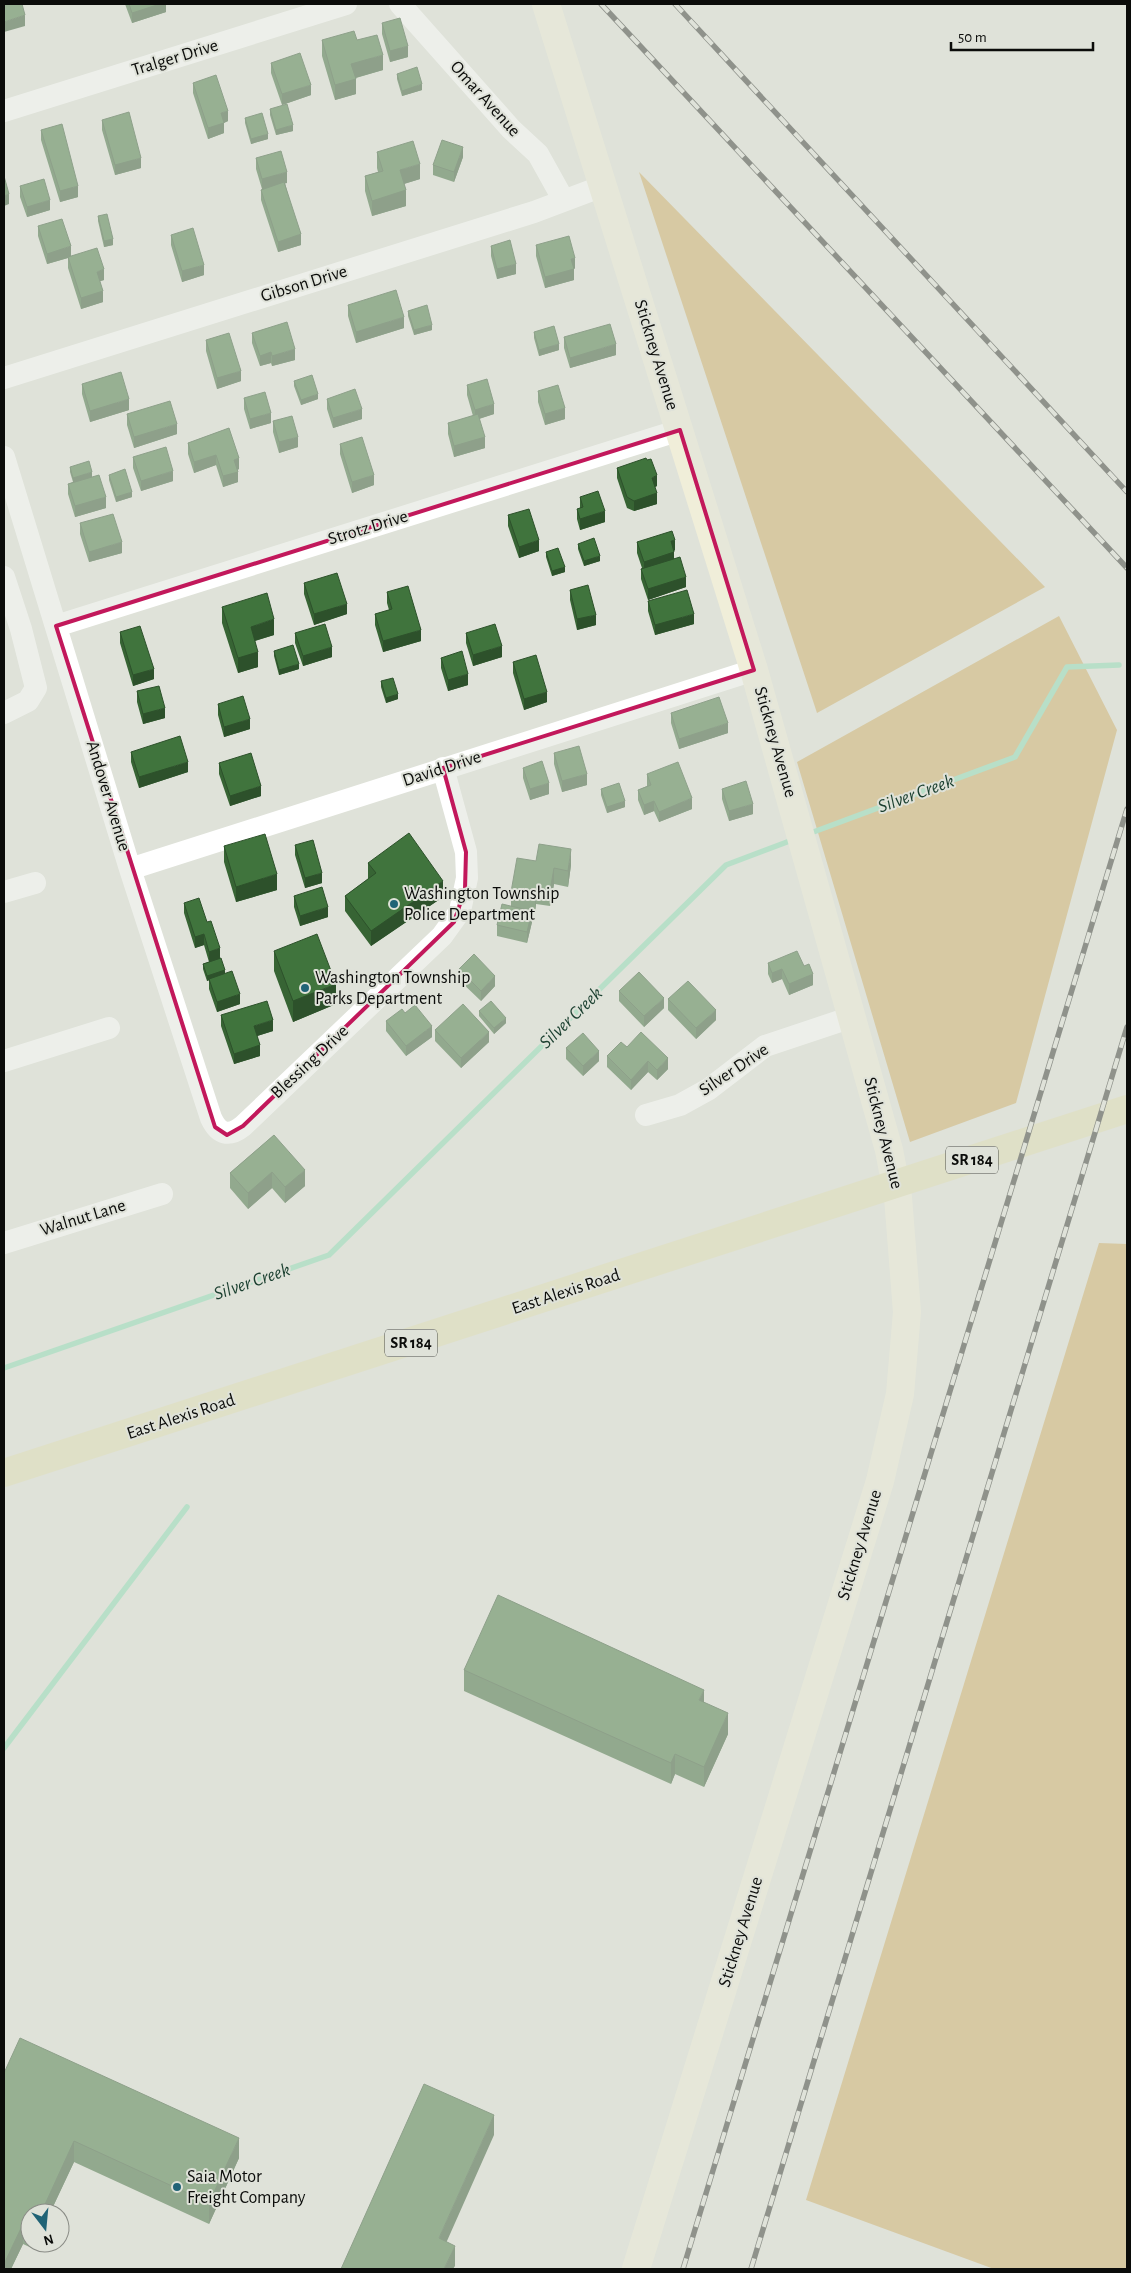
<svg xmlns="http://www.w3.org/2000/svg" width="1131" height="2273" viewBox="0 0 1131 2273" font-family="'Alegreya Sans',sans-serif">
<rect width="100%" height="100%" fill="#dfe2d9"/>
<path fill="#ceab63" d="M639,172L1045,587L817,713Z
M1059,616L1117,730L1016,1103L910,1142L797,762Z
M1099,1243L1127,1244V2269H994L806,2200Z"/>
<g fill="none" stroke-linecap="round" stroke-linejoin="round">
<path stroke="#89dcb4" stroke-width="5.5" d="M808,834L1015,757L1067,667L1119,665
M4,1368L329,1255L726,865L795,839
M4,1748L187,1507"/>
<path stroke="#fff" stroke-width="22" d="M400,4L511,129L538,154L563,199
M4,111L346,4
M4,378L534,212L603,186
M4,457L130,869L211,1118C219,1135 229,1137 243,1126L442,936L460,911L467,878L466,852L443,768
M4,577L21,629L36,688L28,701L4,713
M56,626L680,430
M130,869L754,670
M4,892L35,883
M4,1061L109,1028
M646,1115L680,1105L709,1089L765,1046L852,1017
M4,1243L162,1194"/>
<path stroke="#f0eed9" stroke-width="28" d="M546,4L754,670L889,1150L898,1197L907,1312L900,1394L880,1481L636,2269"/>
<path stroke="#e1ddb2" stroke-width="28" d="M4,1473L1127,1109"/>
<defs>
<path id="rail" d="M601,4L1127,568
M675,4L1127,492
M683,2269L1127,809
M751,2269L1127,1027"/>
</defs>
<use href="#rail" stroke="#30322e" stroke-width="5.5"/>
<use href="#rail" stroke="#dfe2d9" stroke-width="4" stroke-dasharray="11" stroke-linecap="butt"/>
</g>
<path fill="#376434" d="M125,4H166V12L132,23Z
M382,23L408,57L390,62L382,34Z
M322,40H357L383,70L356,78V94L335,100L322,56Z
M271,63L311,95L282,105L271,73Z
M397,74L422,90L402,96L397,79Z
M193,83L228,121L224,123V133L208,139L193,93Z
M270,109L293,131L276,135L270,115Z
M245,118L268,139L251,144L245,123Z
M102,120L141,168L115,175L102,130Z
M41,130L78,197L60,202L41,140Z
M377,152L420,179L404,184L406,206L372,216L365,191V176L378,172L377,168Z
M463,157L454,182L433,175V165Z
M256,158L287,183H285L301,245L278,252L261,200V190L262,189L256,169Z
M20,186L50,210L27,217L20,197Z
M98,216L113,245L104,247L98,221Z
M38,226L71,256L104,280L100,281L103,302L81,309L68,268V258L47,264L38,236Z
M171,235L204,275L182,282L171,245Z
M536,245L575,268L574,269V280L545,288L536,256Z
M491,246L516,274L497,279L491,256Z
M348,305L404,328L356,343L348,316Z
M408,311L432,330L414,335L408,316Z
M534,332L559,350L539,356L534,338Z
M252,333L295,360L272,366L271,363L260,366L252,343Z
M564,337L616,355L570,368L564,348Z
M206,340L241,381L217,389L206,351Z
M294,381L318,399L301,405L294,386Z
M82,384L129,410L90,422L82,394Z
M467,385L494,414L479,419L485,448L454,457L448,434V423L473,416L467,395Z
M538,391L565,419L545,425L538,402Z
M244,398L271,423L250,429L244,409Z
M327,399L362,419L333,428L327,409Z
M127,414L177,434L134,448L127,425Z
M273,421L298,447L279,453L273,432Z
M229,428L239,469L237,470L238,482L223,487L216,465L194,473L188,454V443Z
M340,444L374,485L352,493L340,454Z
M133,457L173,481L141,491L133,468Z
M70,467L92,477L106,508L75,517L68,494V484L73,482L70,472Z
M617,468L657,486L655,487L657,504L634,511L627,508L617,478Z
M109,475L132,497L116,502L109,480Z
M580,497L605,522L580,530L577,519V509L580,508Z
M508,515L539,551L519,558L508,526Z
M80,523L122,553L89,562L80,534Z
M637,542L675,550L674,551V558L686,587L648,600L641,579V569L642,568L637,553Z
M578,544L600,561L584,566L578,549Z
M546,552L565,572L552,576L546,557Z
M304,583L347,614L314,625L304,594Z
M570,590L596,625L577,630L570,600Z
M387,592L421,641L383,652L375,625V614L389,610L387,603Z
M648,601L694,624L655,635L648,611Z
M222,607L274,635L255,641L258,667L238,673L222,623Z
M120,632L154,679L133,686L120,643Z
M295,633L332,657L303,666L295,643Z
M466,633L502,657L473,666L466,643Z
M274,651L299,669L279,675L274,656Z
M441,658L468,685L448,691L441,668Z
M513,662L547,702L524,710L513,673Z
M381,681L398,699L386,703L381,687Z
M137,691L165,718L143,724L137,702Z
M218,704L250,729L224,737L218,715Z
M671,713L728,733L679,749L671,723Z
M131,752L188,772L139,788L131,762Z
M554,753L587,785L562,792L554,764Z
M219,763L261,796L230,806L219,774Z
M523,768L549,794L530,800L523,778Z
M647,774L692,809L659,822L654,811L644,815L638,800V790L647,786Z
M601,789L625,807L607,813L601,795Z
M722,789L753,814L729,821L722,799Z
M295,845L322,883L305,888L295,855Z
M224,846L277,890L236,902L224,862Z
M536,861L571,865L568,887L554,884L550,906L536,904L535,912L528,910L532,922L527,943L497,936V925L511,906V892Z
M368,863L443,897L371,946L345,911V896L368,879Z
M294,896L328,917L300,926L294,907Z
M184,903L220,958L225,973L240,1004L217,1012L209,989V980L207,981L203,969V964L209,962L204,945L195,948L184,913Z
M274,951L336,1004L293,1022L274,971Z
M768,963L804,966L813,985L789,995L782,979L772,983L768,974Z
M459,969L495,986L481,1001L459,980Z
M619,991L664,1008L644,1027L619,1001Z
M668,999L716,1020L696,1039L668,1010Z
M479,1011L506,1023L494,1034L479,1016Z
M405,1013L432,1037L406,1056L386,1031V1021Z
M221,1015L273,1031L257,1036L260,1056L234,1064L221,1026Z
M435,1030L489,1042L461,1068L435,1041Z
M627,1047L668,1069L657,1080L648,1072L631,1090L607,1067V1056Z
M566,1048L599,1061L583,1076L566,1059Z
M274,1135L305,1186L285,1203L272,1188L248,1209L230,1188V1173Z
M464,1670L704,1703L728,1734L704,1787L675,1774L671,1784L464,1691Z
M4,2073L239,2158L209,2224L74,2162L50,2213H30V2243H37L34,2249L23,2244L11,2269H4Z"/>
<path fill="#2d512b" d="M160,4H166V12L132,23V13Z
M25,15V26L4,32V22Z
M408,46V57L390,62V51Z
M383,55V70L351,79V64Z
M356,79V94L335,100V85Z
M422,84V90L402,96V91Z
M311,85V95L282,105V94Z
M228,111V121L221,124V113Z
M224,123V133L208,139V128Z
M293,125V131L276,135V130Z
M268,134V139L251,144V139Z
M463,147V157L454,182V172Z
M141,158V168L115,175V165Z
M420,164V179L400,185V170Z
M287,172V183L262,190V179Z
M78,186V197L60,202V191Z
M406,190V206L372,216V201Z
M9,194V204L4,206V196Z
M50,200V210L27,217V207Z
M301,234V245L278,252V242Z
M113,239V245L104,247V241Z
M71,246V257L47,264V254Z
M575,258V268L571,270V259Z
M516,264V274L497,279V269Z
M204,265V275L182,282V271Z
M104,269V280L97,282V272Z
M574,269V280L545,288V277Z
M103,291V302L81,309V298Z
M404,317V328L356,343V332Z
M432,325V330L414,335V330Z
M559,344V350L539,356V350Z
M616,344V355L570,368V358Z
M295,349V360L272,366V356Z
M271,352V363L260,366V356Z
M241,371V381L217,389V378Z
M318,394V399L301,405V400Z
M129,399V410L90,422V411Z
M494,404V414L475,420V410Z
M565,408V419L545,425V414Z
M362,409V419L333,428V418Z
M271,413V423L250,429V419Z
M177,424V434L134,448V437Z
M298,437V447L279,453V442Z
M485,437V448L454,457V446Z
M216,455V465L194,473V462Z
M239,458V469L234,471V460Z
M173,471V481L141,491V481Z
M92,472V478L73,483V478Z
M238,472V482L223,487V476Z
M374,475V485L352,493V482Z
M657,475V486L652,488V478Z
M132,492V497L116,502V497Z
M657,493V504L634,511V501Z
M106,497V508L75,517V506Z
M605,511V522L580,530V519Z
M539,540V551L519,558V547Z
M675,540V550L671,552V541Z
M122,542V553L89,562V552Z
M674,552V562L644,573V562Z
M600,556V561L584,566V561Z
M565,567V572L552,576V571Z
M686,577V587L648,600V589Z
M347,604V614L314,625V614Z
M694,614V624L655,635V625Z
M596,615V625L577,630V619Z
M274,619V635L251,642V627Z
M421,630V641L383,652V641Z
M502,646V657L473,666V655Z
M332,647V657L303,666V656Z
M258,652V667L238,673V658Z
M299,664V669L279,675V670Z
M154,669V679L133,686V675Z
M468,674V685L448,691V680Z
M547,692V702L524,710V699Z
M398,694V699L386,703V698Z
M165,708V718L143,724V714Z
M250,719V729L224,737V727Z
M728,723V733L679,749V739Z
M188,762V772L139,788V777Z
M587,774V785L562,792V781Z
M549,783V794L530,800V789Z
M261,786V796L230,806V796Z
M692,798V809L659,822V812Z
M625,801V807L607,813V807Z
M654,801V811L644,815V805Z
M753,804V814L729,821V811Z
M571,849V865L568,887V871Z
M554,868V884L550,906V891Z
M322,873V883L305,888V878Z
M277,874V890L236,902V887Z
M443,881V897L371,946V931Z
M536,888V904L535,912V896Z
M328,907V917L300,926V916Z
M532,911V922L527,943V932Z
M204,934V945L195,948V937Z
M220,948V959L209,962V952Z
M782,969V979L772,983V973Z
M225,970V975L207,981V976Z
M813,974V985L789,995V984Z
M495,976V986L481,1001V991Z
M336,984V1004L293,1022V1001Z
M240,994V1004L217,1012V1002Z
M664,998V1008L644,1027V1016Z
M716,1010V1020L696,1039V1028Z
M506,1018V1023L494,1034V1028Z
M273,1020V1031L254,1037V1026Z
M432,1026V1037L406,1056V1046Z
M489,1032V1042L461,1068V1058Z
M260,1045V1056L234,1064V1054Z
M599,1051V1061L583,1076V1066Z
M668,1058V1069L657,1080V1070Z
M648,1061V1072L631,1090V1080Z
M305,1170V1186L285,1203V1187Z
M272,1172V1188L248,1209V1193Z
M704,1690V1710L699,1700Z
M728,1713V1734L704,1787V1767Z
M675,1754V1774L671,1784V1763Z
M494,2115V2135L439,2259V2238Z
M239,2138V2158L209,2224V2203Z
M74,2141V2162L50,2213H41Z
M23,2224V2244L11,2269H4V2264Z
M34,2243H37L34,2249Z
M455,2246V2266L453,2269H444Z"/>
<path fill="#40743d" stroke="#2d512b" d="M4,4H22L25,15L4,22Z
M129,4H160L132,13Z
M400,18L408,46L390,51L382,23Z
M354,31L357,40L377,35L383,55L351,64L356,79L335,85L322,40Z
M300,53L311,85L282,94L271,63Z
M417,67L422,84L402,91L397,74Z
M216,75L228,111L221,113L224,123L208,128L193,83Z
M287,104L293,125L276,130L270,109Z
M129,112L141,158L115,165L102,120Z
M262,113L268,134L251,139L245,118Z
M62,124L78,186L60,191L41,130Z
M442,140L463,147L454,172L433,165Z
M413,141L420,164L400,170L406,190L372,201L365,176L383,171L377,152Z
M281,151L287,172L262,179L256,158Z
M4,176L9,194L4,196Z
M44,179L50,200L27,207L20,186Z
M284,182L301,234L278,242L261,190Z
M107,214L113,239L104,241L98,216Z
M62,219L71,246L47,254L38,226Z
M193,228L204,265L182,271L171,235Z
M569,236L575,258L571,259L574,269L545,277L536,245Z
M510,240L516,264L497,269L491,246Z
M97,248L104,269L97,272L103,291L81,298L68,257Z
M396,290L404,317L356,332L348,305Z
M427,305L432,325L414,330L408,311Z
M287,322L295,349L272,356L271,352L260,356L252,333Z
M610,324L616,344L570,358L564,337Z
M554,326L559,344L539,350L534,332Z
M229,333L241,371L217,378L206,340Z
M121,372L129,399L90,411L82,384Z
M312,375L318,394L301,400L294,381Z
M487,379L494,404L475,410L467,385Z
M558,385L565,408L545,414L538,391Z
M355,389L362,409L333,418L327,399Z
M265,392L271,413L250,419L244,398Z
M170,401L177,424L134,437L127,414Z
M478,414L485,437L454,446L448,423Z
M292,416L298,437L279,442L273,421Z
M229,428L239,458L234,460L238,472L223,476L216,455L194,462L188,443Z
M362,437L374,475L352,482L340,444Z
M166,447L173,471L141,481L133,457Z
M646,458L647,460L651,459L657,475L652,478L657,493L634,501L627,497L617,468Z
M89,461L92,472L73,478L70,467Z
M125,469L132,492L116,497L109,475Z
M99,475L106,497L75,506L68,484Z
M598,491L605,511L580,519L577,509L583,507L580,497Z
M529,509L539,540L519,547L508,515Z
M113,514L122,542L89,552L80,523Z
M672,531L675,540L671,541L674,552L644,562L637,542Z
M594,538L600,556L584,561L578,544Z
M558,548L565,567L552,571L546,552Z
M680,557L686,577L648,589L641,569Z
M337,573L347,604L314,614L304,583Z
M588,585L596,615L577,619L570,590Z
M408,586L421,630L383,641L375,614L392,609L387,592Z
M687,590L694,614L655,625L648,601Z
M267,593L274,619L251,627L258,652L238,658L222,607Z
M325,624L332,647L303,656L295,633Z
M495,624L502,646L473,655L466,633Z
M140,626L154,669L133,675L120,632Z
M293,645L299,664L279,670L274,651Z
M462,651L468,674L448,680L441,658Z
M536,655L547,692L524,699L513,662Z
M393,678L398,694L386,698L381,681Z
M159,686L165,708L143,714L137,691Z
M243,696L250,719L224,727L218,704Z
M719,697L728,723L679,739L671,713Z
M180,736L188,762L139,777L131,752Z
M579,746L587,774L562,781L554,753Z
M251,753L261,786L230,796L219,763Z
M542,761L549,783L530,789L523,768Z
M678,762L692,798L659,812L654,801L644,805L638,790L651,785L647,774Z
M746,781L753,804L729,811L722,789Z
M619,783L625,801L607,807L601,789Z
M409,833L443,881L371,931L345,896L376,873L368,863Z
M265,834L277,874L236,887L224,846Z
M313,840L322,873L305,878L295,845Z
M539,844L571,849L568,871L554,868L550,891L536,888L535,896L511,892L517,858L536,861Z
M322,887L328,907L300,916L294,896Z
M199,898L207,922L211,921L220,948L209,952L204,934L195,937L184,903Z
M502,904L532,911L527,932L497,925Z
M317,934L336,984L293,1001L274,951Z
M797,951L804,966L809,964L813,974L789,984L782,969L772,973L768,963Z
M474,954L495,976L481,991L459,969Z
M221,958L225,970L207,976L203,964Z
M232,971L240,994L217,1002L209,979Z
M639,972L664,998L644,1016L619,991Z
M688,981L716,1010L696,1028L668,999Z
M267,1001L273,1020L254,1026L260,1045L234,1054L221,1015Z
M491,1001L506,1018L494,1028L479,1011Z
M463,1004L489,1032L461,1058L435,1030Z
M415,1005L432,1026L406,1046L386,1021L402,1009L405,1013Z
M641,1032L668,1058L657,1070L648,1061L631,1080L607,1056L621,1042L627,1047Z
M583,1033L599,1051L583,1066L566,1048Z
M274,1135L305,1170L285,1187L272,1172L248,1193L230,1173Z
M498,1595L704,1690L699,1700L728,1713L704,1767L675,1754L671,1763L464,1670Z
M20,2038L239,2138L209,2203L74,2141L41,2213H30V2227L23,2224L4,2264V2073Z
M424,2084L494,2115L439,2238L455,2246L444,2269H341Z"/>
<path d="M0 0H1131V2273H0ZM680,430L754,670L443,768L466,852L465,889L454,922L243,1126L227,1135L215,1127L56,626Z" fill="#dfe2d9" fill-opacity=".55" fill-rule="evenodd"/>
<path fill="none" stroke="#c2185b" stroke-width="4" stroke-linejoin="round" d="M680,430L754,670L443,768L466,852L465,889L454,922L243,1126L227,1135L215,1127L56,626Z"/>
<g fill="#206376" stroke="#dfe2d9" stroke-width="2">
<circle cx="394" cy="904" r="5"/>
<circle cx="305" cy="988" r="5"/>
<circle cx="177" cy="2187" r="5"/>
</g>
<g text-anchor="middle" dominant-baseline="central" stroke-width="4" stroke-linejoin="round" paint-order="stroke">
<g fill="#dfe2d9" stroke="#4b4c48" stroke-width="1">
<rect x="946" y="1146.5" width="52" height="27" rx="4"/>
<rect x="385" y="1329.5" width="52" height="27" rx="4"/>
</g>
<g font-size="16" font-weight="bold" fill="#0b0c0a">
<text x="972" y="1160">SR 184</text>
<text x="411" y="1343">SR 184</text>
</g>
<g font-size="18" fill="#0b0c0a" stroke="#dfe2d9">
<text transform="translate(175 58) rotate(-17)">Tralger Drive</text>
<text transform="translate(485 99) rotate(48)">Omar Avenue</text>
<text transform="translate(304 284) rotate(-17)">Gibson Drive</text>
<text transform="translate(656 355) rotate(73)">Stickney Avenue</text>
<text transform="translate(368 528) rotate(-17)">Strotz Drive</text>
<text transform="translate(775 742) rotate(74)">Stickney Avenue</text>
<text transform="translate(442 769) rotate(-18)">David Drive</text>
<text transform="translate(108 796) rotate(73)">Andover Avenue</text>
<text transform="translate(310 1062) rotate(-43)">Blessing Drive</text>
<text transform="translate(734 1070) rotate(-34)">Silver Drive</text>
<text transform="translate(883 1133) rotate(76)">Stickney Avenue</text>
<text transform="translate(83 1218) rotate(-17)">Walnut Lane</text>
<text transform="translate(566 1292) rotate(-18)">East Alexis Road</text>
<text transform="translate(181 1417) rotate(-18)">East Alexis Road</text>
<text transform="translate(860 1545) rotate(-73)">Stickney Avenue</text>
<text transform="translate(741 1932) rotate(-73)">Stickney Avenue</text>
</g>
<g font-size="18" fill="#0b0c0a" stroke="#dfe2d9" text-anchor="start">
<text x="404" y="894">Washington Township<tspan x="404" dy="21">Police Department</tspan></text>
<text x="315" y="978">Washington Township<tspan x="315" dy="21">Parks Department</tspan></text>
<text x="187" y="2177">Saia Motor<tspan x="187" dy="21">Freight Company</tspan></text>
</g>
<g font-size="19" font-style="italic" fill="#1a3f2f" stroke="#dfe2d9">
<text transform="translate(916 794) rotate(-20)">Silver Creek</text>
<text transform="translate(571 1018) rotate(-44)">Silver Creek</text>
<text transform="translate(252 1282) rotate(-19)">Silver Creek</text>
</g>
</g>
<rect width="1131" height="2273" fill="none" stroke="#0b0c0a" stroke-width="10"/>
<g transform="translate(45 2228) rotate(164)"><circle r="24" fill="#dfe2d9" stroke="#8a8c86"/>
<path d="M0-4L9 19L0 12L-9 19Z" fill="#206376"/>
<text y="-8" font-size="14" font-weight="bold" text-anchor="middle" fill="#0b0c0a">N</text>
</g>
<path d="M951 42v8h142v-8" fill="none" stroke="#0b0c0a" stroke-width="2.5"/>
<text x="958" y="42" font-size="15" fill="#0b0c0a" stroke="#dfe2d9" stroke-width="4" paint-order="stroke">50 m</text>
</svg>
